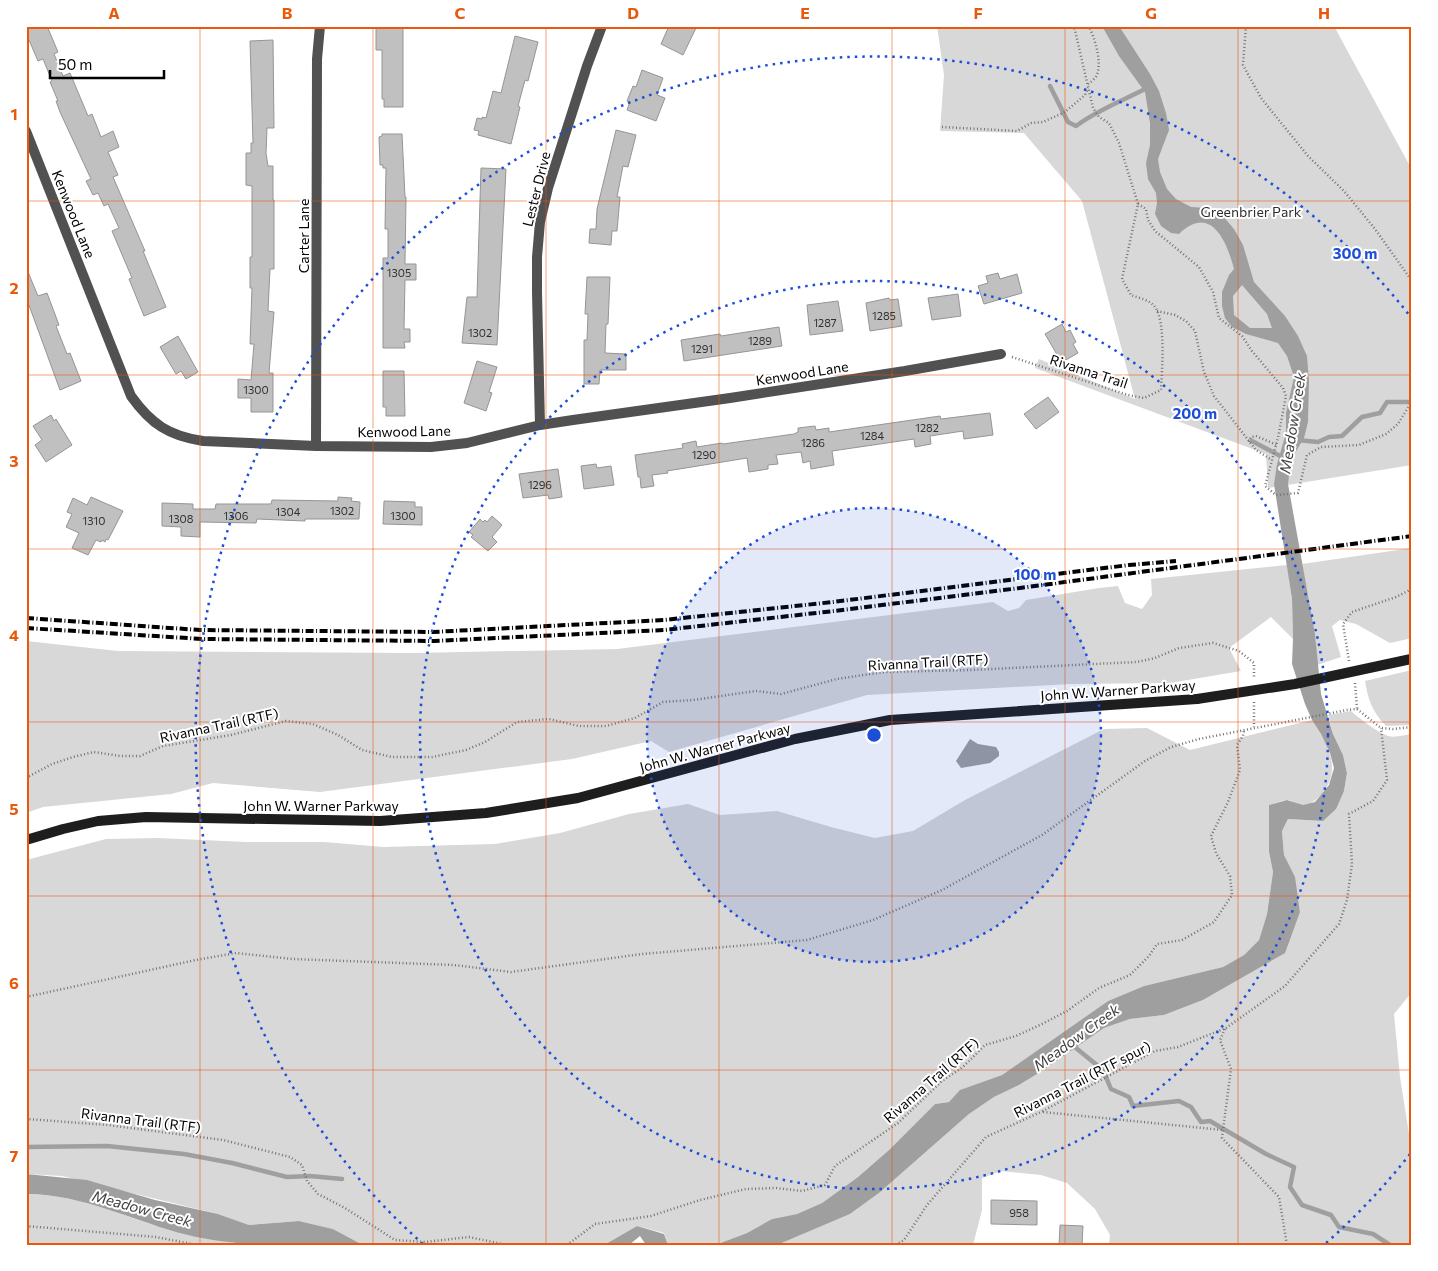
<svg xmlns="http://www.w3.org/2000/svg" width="1438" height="1271" viewBox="0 0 1438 1271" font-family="Commissioner,sans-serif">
<rect width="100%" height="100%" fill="#fff"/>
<path fill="#d8d8d8" d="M937,26H1334L1412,170V465L1268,488L1266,454L1035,368L1039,359L1135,399L1082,201L1024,133L940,131L944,75Z
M1412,548V638L1390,643L1356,624L1340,620L1332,626L1341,657L1317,665L1315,634L1302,564Z
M1287,565L1292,599L1293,639L1271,617L1229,648L1241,671L1170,683L1071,684L867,695L669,752L651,741L572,759L320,792L213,783L171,794L43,807L26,813V641L118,651L414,653L617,649L993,602L1008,611L1019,608L1026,600L1099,588L1118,586L1125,603L1142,609L1152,595L1151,579Z
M1412,670V725L1386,726C1372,712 1368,699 1365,681Z
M1351,711C1360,719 1377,732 1388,736C1396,738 1404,735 1412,734V992L1394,1014L1400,1077L1412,1153V1245H1109L1110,1235L1095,1209L1067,1183L1041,1175L1001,1171L982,1178V1210L973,1245H777L850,1214L879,1193L969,1114L994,1097L1019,1085L1042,1071L1104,1028L1130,1019L1164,1015L1203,1000L1284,953L1300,911L1294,877L1284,855L1282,831L1288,819L1323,821L1344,791L1347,773L1343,755L1333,734L1328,715Z
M1312,720C1326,741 1342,767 1324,791C1318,798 1315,802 1306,805C1299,806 1294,801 1288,800C1282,800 1274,804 1269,805V852L1273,872L1267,914L1259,940L1244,955L1223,967L1144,986L1108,1001L1002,1075L961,1090L949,1102L935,1104L889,1150L858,1177L822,1203L797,1214L772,1219L747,1233L715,1245H668L664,1233L637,1226L604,1245H363L333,1229L299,1221L249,1225L218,1214L62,1176L26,1174V860L106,839L157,838L246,842H324L383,847L495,844L560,833L629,814L688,804L720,815L777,811L831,827L875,838L913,831L965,800L1104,729L1147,728L1190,750Z
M26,1194C71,1194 111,1211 153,1225C186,1235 218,1241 251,1245H26Z"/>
<path fill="#9f9f9f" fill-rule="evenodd" d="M1102,26H1119L1150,74L1159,91L1166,113L1169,130L1158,159L1160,172L1167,189L1176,199L1191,207L1208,208L1223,216L1234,229L1243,245L1254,282L1285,316L1298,336L1307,356L1309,381L1308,422L1304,438L1295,453L1290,467L1288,484L1315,634L1321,694L1333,734L1343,755L1347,773L1344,791L1336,809L1323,821L1288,819L1282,831L1284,855L1295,877L1300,912L1285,953L1203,1000L1164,1015L1130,1019L1104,1028L1042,1071L1019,1085L994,1097L969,1114L879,1193L850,1214L777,1245H715L747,1233L772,1219L797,1214L822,1203L858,1177L889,1150L935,1104L949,1102L960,1090L1002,1075L1108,1001L1144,986L1223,967L1244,955L1259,940L1267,914L1273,872L1269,852V805L1287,800L1303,805L1315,802L1329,785L1334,768L1330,753L1321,734L1312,720L1305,704L1292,664L1293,639L1292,599L1274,484L1277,464L1286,433V413L1294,377L1287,356L1278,343L1246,334L1232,327L1225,318L1222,306V292L1229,275L1234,269C1227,242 1211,203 1179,234L1171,233L1161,226L1155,214L1157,203L1156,193L1148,179L1146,163L1150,145V123L1145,92L1119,56ZM1242,285L1267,314L1272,328H1250L1234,315L1233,296Z
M970,739L978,744L996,747L999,752V756L990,763L961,768L956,761Z
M26,1174L87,1180L155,1200L218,1214L249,1225L299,1221L333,1229L363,1245C305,1245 245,1249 188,1235C134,1222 84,1194 26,1194Z
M637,1226L664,1234L668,1245H646L640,1236L629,1245H604Z"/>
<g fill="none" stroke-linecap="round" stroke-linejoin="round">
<path stroke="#9f9f9f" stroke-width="4.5" d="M1050,86L1068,122L1076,126C1097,110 1124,100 1147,88
M1297,440L1318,442L1329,437L1342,436L1362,417L1380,413L1387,402H1412
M1252,441L1284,458
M1071,1044L1103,1070L1111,1089L1129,1097L1133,1106L1179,1101L1191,1107L1201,1122L1210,1121L1266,1154L1294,1167L1290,1187L1302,1205L1331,1215L1339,1227L1373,1234L1390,1245
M26,1147L107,1146L184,1154L232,1163L287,1177L310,1176L342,1179"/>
</g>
<path fill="#c0c0c0" stroke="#959595" d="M26,26H47L58,52L54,54L63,76L70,73L88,116L92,114L101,137L113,131L119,147L108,152L118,175L113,177L145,251H143L166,307L144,316L129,279L132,278L112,231L119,228L108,204L104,206L98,193L93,195L86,181L91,179L60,112L56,101H58L50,82L52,81L43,59L38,61L26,33Z
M381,26H403V107H384V99H382V50H376V28H381Z
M669,26H697L683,55L661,44Z
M515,36L538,42L528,81L525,80L518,106L520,107L511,144L478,135L479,131L474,130L477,118L482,119V117L486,118L493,91L501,93Z
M273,40L274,128H267L266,153L268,166H273V200H274V269H270L268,311L274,312L269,373H273V412H251V398H238V379L251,380L254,344H250L252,288H250V257H252V186L246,185V153H251V143H253L250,41Z
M642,70L663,78L657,95L665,98L656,121L627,110L630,102L627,101L633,86L636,87Z
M616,130L636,135L628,167L623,166L617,197H620L617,231H612L611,245L589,243L590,229H596L597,209Z
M382,134H402L405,197H406L405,264H416V280H405L404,329H410V342H404L405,348H383V258H388V229H385L386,168H383V165H380L379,137L382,136Z
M481,168L506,169L497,345L462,343L467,297H477Z
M26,272H28L38,296L47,293L59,325L56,326L67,354L70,353L81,381L60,390L26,297Z
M998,273L1000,279L1017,274L1022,293L984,304L978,286L988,283L986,276Z
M587,277H610L608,324H606L605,353L626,354V370H600L599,384H584V340H587L588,314H585Z
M958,294L961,316L932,320L928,298Z
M889,298L890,300L898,299L902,326L870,331L866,303Z
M838,301L843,331L810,335L807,305Z
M1062,324L1066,332L1070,330L1076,342L1073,344L1078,353L1064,361L1062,357L1059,358L1045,334Z
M779,327L782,346L684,361L681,340L720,334L721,336Z
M178,336L198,372L186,379L181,371L176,374L160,347Z
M477,361L497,367L489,392L492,393L486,411L464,403Z
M383,371H404L405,416H386V407H383Z
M1048,397L1059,412L1036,429L1024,414Z
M990,413L993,435L964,439L963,431L930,436L931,444L915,447L914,439L832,451L834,465L811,469L810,461L803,463L801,452L776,455L778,464L768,465V469L749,472L747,458L667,471L668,473L652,475L654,486L641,488L640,477H638L635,455L683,448L682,444L696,441L697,447L722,443L723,444L794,434L798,432V428L815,426L816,430L829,428V432L940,416L941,419Z
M51,415L54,421L56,419L72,445L46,462L35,445L42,440L33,426Z
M596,464L597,468L611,466L614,485L584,489L581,466Z
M558,469L562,497L549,499L548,495L523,498L519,474Z
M91,497L123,511L108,540L106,539L105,542L102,540L101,542L96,540L88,555L72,548L79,533L66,527L72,514L67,512L73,498L87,505Z
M338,497L352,498L351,501L360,502L359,519H305V521L257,519L256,523L200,522V537L181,536V527L162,526V503L193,504V509H215L216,504H271L272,500L338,501Z
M384,501L415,502V507H422V525L383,524Z
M492,516L502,525L492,537L497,542L488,551L471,537L473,535L469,532L480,519L483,522L485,520L487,522Z
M991,1200L1037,1201V1225L991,1224Z
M1060,1225L1083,1226L1082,1245H1059Z"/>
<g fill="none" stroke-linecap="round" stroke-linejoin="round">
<path stroke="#737373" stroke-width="2.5" stroke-dasharray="1 2.5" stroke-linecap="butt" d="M1246,26L1243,65L1261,98L1308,156L1344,191L1375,229L1412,281
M1088,84C1091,82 1095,79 1097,75C1102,60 1095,40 1089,26
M942,127L1017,131L1031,123L1043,122L1065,112L1085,95L1088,88
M1138,204L1146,209L1148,220L1155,231L1199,267L1213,292L1219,318L1242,336L1252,351L1283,388L1286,396L1278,438L1265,486L1276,495L1298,493L1307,455L1321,447L1359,445L1386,434L1398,424L1412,401
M1157,311L1175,315L1186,321L1195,331L1204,372L1214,396L1256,450L1272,460
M1012,357L1128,395L1144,398L1161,390C1162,371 1166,322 1155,307C1150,300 1139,298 1131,295L1122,279L1138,204L1119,143L1109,123L1099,117L1093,108L1074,26
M1249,442L1251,437L1256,436L1277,445
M1349,661L1343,624L1352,612L1396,597L1412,589
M1355,683L1357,709
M1254,702V727
M26,778L52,764L73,757L94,752L120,756H140L163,746L231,735L286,721L313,724L338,735L362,750L392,757H432L466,750L485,742L517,722L549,719L579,726H606L635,718L663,702L693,700L756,691L781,694L837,679L884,672L970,670L1137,662L1155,658L1179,648L1213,643L1239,651L1254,663V679
M26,997L196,960L236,953L292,959L454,965L511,972L642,954L807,940L873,920L942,890L1042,835L1145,761L1171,747L1199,739L1347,710L1357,709L1381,728L1393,729L1412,727
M1225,1029L1220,1040L1231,1069L1222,1138L1279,1197L1287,1245
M1043,1112L1223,1130
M26,1119L108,1125L223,1140L290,1157L302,1165L307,1181L318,1194L345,1208L395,1240L425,1242L469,1237L507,1245
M26,1226L156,1237L197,1245
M567,1245L595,1224L651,1216L700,1200L746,1189L776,1188L802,1191L825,1185L835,1166L898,1123L942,1081L963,1067L985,1045L1016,1036L1040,1025L1067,1011L1099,988L1130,975L1149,956L1157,944L1182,940L1214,922L1232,895L1230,876L1216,853L1211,836L1228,802L1240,770L1237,745L1243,736L1244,730
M896,1245L904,1240L927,1205L986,1137L1041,1112L1155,1051L1178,1047L1226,1028L1285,986L1339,924L1347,900L1352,864L1349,814L1373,801L1387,780L1381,728"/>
<path stroke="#515151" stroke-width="10" d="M26,131L131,396C151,424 169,436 203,441L316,446L431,447L467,443L540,425L573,420L730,398L905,371L1001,354
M540,425L537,292V257L540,222L548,188L587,66L602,26
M316,446L317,59L320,26"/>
<path stroke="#1e1e1e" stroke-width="10" d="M26,840L63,829L98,821L146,817L380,821L486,813L578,798L795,739L890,720L1197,699"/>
<path stroke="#000" stroke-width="4" stroke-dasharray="8 2.5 1 2.5" stroke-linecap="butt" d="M26,618L200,630L433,632L664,620L833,602L1129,565L1176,561
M26,628L202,639L434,641L664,630L834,611L1020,588L1412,536"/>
<path stroke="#1e1e1e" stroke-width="10" d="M1197,699L1295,684L1411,659"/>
</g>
<path fill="none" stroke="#e8590c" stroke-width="1" stroke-opacity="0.55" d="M200,26V1245M373,26V1245M546,26V1245M719,26V1245M892,26V1245M1065,26V1245M1238,26V1245M26,201H1412M26,375H1412M26,549H1412M26,722H1412M26,896H1412M26,1070H1412"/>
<circle cx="874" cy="735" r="227" fill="#1d4ed8" fill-opacity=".12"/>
<g fill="none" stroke="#1d4ed8" stroke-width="2.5" stroke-dasharray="2.5 5">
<circle cx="874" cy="735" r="227"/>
<circle cx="874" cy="735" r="454"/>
<path d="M1410 1154A680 680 0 0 1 1325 1244M423 1244A680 680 0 1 1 1410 316"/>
</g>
<g text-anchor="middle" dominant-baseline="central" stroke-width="4" stroke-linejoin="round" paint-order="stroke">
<g font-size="11" fill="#303030">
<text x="399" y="272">1305</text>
<text x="884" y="315">1285</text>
<text x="825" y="322">1287</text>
<text x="480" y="332">1302</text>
<text x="760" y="340">1289</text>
<text x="702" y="348">1291</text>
<text x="256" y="389">1300</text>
<text x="927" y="427">1282</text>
<text x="872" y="435">1284</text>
<text x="813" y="442">1286</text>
<text x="704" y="454">1290</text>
<text x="540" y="484">1296</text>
<text x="342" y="510">1302</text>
<text x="288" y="511">1304</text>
<text x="236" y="515">1306</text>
<text x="403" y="515">1300</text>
<text x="181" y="518">1308</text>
<text x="94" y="520">1310</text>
<text x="1019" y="1212">958</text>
</g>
<g font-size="14" fill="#000" stroke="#fff">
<text transform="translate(536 189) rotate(-76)">Lester Drive</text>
<text transform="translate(74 214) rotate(68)">Kenwood Lane</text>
<text transform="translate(303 236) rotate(-90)">Carter Lane</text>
<text transform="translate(1089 371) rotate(18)">Rivanna Trail</text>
<text transform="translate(802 373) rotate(-9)">Kenwood Lane</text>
<text transform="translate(404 431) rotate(-1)">Kenwood Lane</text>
<text transform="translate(928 662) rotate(-3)">Rivanna Trail (RTF)</text>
<text transform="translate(1118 690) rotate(-4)">John W. Warner Parkway</text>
<text transform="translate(219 725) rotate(-12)">Rivanna Trail (RTF)</text>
<text transform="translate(715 747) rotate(-15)">John W. Warner Parkway</text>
<text x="321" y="805">John W. Warner Parkway</text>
<text transform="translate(1082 1079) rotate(-27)">Rivanna Trail (RTF spur)</text>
<text transform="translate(931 1080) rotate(-41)">Rivanna Trail (RTF)</text>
<text transform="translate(141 1120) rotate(7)">Rivanna Trail (RTF)</text>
</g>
<g font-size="14" fill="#2f2f2f" stroke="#fff">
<text x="1251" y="211">Greenbrier Park</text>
</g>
<g font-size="15" font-style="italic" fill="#404040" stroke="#fff">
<text transform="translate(1292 423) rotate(-81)">Meadow Creek</text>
<text transform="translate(1076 1037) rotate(-36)">Meadow Creek</text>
<text transform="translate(142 1208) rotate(15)">Meadow Creek</text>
</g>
</g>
<circle cx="874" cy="735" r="8" fill="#1d4ed8" stroke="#fff" stroke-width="2.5"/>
<g font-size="15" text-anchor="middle" font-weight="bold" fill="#1d4ed8" stroke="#fff" stroke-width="4" stroke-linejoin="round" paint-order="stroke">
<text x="1355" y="259">300 m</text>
<text x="1195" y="419">200 m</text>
<text x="1035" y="580">100 m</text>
</g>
<rect width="1438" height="1271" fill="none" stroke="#ffffff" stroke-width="55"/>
<path d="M50 70v8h114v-8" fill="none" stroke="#000000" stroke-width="2.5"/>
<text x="58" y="70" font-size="15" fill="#000000" stroke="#ffffff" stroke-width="4" paint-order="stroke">50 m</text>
<rect x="28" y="28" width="1382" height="1216" fill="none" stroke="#e8590c" stroke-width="2"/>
<g font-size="16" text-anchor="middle" font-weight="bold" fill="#e8590c">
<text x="114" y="19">A</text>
<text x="287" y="19">B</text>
<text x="460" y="19">C</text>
<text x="633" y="19">D</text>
<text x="805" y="19">E</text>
<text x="978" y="19">F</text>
<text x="1151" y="19">G</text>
<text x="1324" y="19">H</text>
<text x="14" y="120">1</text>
<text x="14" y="294">2</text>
<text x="14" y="467">3</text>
<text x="14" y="641">4</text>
<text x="14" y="815">5</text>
<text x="14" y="989">6</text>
<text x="14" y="1162">7</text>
</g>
</svg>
